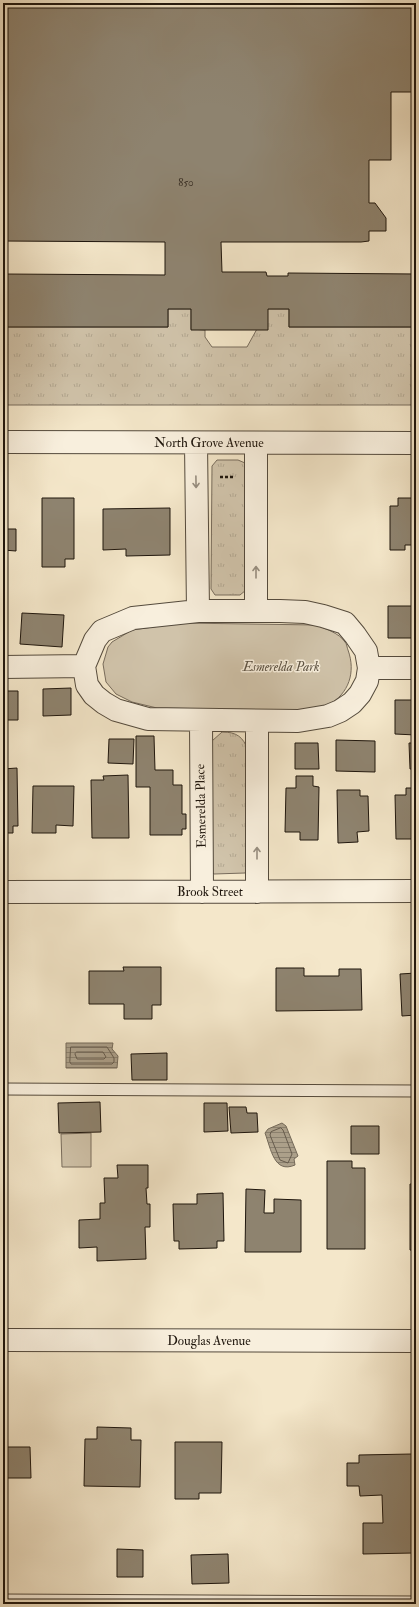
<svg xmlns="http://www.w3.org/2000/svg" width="419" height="1607" viewBox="0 0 419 1607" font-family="'IM FELL Double Pica',serif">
<defs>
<pattern id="grass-tufts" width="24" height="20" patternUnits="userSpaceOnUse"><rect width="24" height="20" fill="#d0c3aa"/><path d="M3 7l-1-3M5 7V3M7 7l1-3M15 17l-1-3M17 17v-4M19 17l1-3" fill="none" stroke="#b2a791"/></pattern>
<pattern id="water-rules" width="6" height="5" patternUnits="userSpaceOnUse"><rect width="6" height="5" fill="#aca08a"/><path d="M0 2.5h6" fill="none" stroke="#8b816f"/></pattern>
</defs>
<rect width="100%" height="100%" fill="#f4e7ca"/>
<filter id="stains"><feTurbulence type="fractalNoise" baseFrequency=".005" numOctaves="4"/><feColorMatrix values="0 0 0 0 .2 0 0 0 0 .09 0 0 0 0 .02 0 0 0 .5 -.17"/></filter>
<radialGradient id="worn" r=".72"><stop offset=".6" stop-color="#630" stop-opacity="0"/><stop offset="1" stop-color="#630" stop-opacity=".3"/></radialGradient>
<path fill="url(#grass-tufts)" stroke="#786c5c" d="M168,309H191V329L205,330V337L212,347H247L268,309H289V327H416V405H3V327H168Z
M217,460H238L245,463L246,471V590L240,595H215L211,589L212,466Z
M222,732C237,732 243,737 248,750L247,870L245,873L214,874L211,871L210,765L212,741Z"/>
<path fill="#d0c3aa" stroke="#786c5c" d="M181,623L316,625C326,629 339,633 345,642C347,644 347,648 348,650C356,672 349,694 328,705C317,710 300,709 288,710L157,708L132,702L116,694L106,682L103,664L108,647L112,642L132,630Z
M91,1133V1167H62L61,1134Z"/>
<path fill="url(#water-rules)" stroke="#746958" d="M66,1043H113L112,1049L118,1056L117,1068H66Z
M282,1123L286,1126L298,1156L294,1159L295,1165C274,1174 271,1149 265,1133L268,1129Z"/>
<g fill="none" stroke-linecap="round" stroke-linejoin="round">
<path stroke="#665b4c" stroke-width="1" d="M71,1047H107L114,1058V1062L112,1064H71L70,1062Z
M77,1052H103L106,1057L104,1059H77L75,1054Z
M281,1128L283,1130L292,1154L288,1163L280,1160L270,1135L271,1132Z"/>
</g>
<path fill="#8e836f" stroke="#1f160d" d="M3,3H416V92H391V160H369V203H375L386,218V231H369V241L361,242H221L222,272H266L267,276H288V273L416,274V327H289V309H268V330H191V309H168V327H3V274L165,275V242L3,241Z
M42,498H74V559H65V567H42Z
M398,498H416V545H405V550H390V506H398Z
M170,508V555L126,556V549L103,550V509Z
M3,509H7L6,529H16V551L3,550Z
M388,606H416V638H388Z
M22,613L64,615L62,647L20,644Z
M71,688V715L43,716V689Z
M3,691H18V720H3Z
M395,700H416V735L395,734Z
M136,736H154L155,770H173V785H182V814H186V829H182V835H150V787H136Z
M109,739H134L133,764L108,763Z
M336,740L375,741V772L336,771Z
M295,743H318L319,769H295Z
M409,743H416V769H410Z
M17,768L18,826H13V833H3V769Z
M128,775L129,838H92L91,780H104L103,776Z
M296,776H313V786L319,787L318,840H300V832H285L286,788H296Z
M33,786H74L73,826L56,825V833H32Z
M406,788H416V839H396L395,795H406Z
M337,790H360V796H368L369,831L357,832L358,842L338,843Z
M123,967H161V1005H152V1019H124V1004H89V971H124Z
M276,968H304V976H339V969H361L362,1010L276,1011Z
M416,973V1015L402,1016L400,974Z
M167,1053V1080H132L131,1054Z
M100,1102L101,1132L59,1133L58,1103Z
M415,1102H416V1131H415Z
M204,1103H227L228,1131L204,1132Z
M229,1107H246L247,1113H257L258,1132L231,1133Z
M351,1126H379V1154H351Z
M327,1161H352V1168H365V1249H327Z
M117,1165H148V1188H146L147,1204H150V1227H145L146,1259L97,1261V1247L79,1248V1220L100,1219V1203H105L104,1178H118Z
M410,1184H416V1251L410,1250Z
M246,1189L265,1190L264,1213H274V1199L301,1200V1252H245Z
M223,1193L224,1241H217V1248L179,1249V1241H174L173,1204H197V1194Z
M97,1427L131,1428V1440H141L140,1487L84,1486L85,1439H97Z
M175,1442H222L221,1493H199V1499H175Z
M3,1447H30L31,1478H3Z
M412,1454L413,1553L363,1554V1523H383L382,1495L360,1496L359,1486H347V1463H359V1455Z
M117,1549L143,1550V1577H117Z
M228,1554L229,1583L192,1584L191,1555Z"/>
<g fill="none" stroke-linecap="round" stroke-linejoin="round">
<defs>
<path id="lane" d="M3,1089L416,1091
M3,1600L416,1602"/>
<path id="street" d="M3,442L416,443
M196,443L198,611
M198,611H280L305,612L323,616L345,623L355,635L366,651L369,668L367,681L360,694L352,703L340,711L328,716L298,721L148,719L116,710L104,703L94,695L87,685L84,666L95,640L102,631L133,618Z
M256,611V443
M3,667L84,666
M369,668H416
M201,720L202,892
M257,721V892
M3,892L416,891
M3,1340L416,1341"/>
</defs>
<use href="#lane" stroke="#544a3c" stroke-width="13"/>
<use href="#street" stroke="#544a3c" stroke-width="24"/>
<path stroke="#1f160d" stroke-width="2.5" stroke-dasharray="3 2" stroke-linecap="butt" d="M220,477H233"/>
<use href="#lane" stroke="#f8efdd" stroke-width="11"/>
<use href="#street" stroke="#f8efdd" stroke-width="22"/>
</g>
<defs><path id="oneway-shaft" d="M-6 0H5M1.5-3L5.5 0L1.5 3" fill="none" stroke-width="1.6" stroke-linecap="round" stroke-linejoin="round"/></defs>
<g stroke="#968d7f">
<use href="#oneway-shaft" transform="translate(196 482) rotate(89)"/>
<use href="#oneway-shaft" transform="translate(256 572) rotate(-90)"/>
<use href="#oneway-shaft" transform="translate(257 853) rotate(-90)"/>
</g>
<g text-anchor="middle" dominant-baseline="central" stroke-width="3" stroke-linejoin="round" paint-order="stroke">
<g font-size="11" fill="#3b3126">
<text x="186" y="182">850</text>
</g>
<g font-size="13" fill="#1f160d" stroke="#f8efdd">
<text x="209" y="443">North Grove Avenue</text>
<text transform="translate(201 806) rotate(-91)">Esmerelda Place</text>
<text x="210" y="892">Brook Street</text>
<text x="209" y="1341">Douglas Avenue</text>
</g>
<g font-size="13" font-style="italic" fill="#5d5344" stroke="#f8efdd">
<text x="281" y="667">Esmerelda Park</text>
</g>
</g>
<rect width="419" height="1607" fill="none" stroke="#f4e7ca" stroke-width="16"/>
<rect x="4" y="4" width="411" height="1599" fill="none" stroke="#1f160d" stroke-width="2"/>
<rect x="8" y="8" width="403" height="1591" fill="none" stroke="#1f160d"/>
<rect width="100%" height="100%" filter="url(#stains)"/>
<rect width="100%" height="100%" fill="url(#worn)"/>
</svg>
